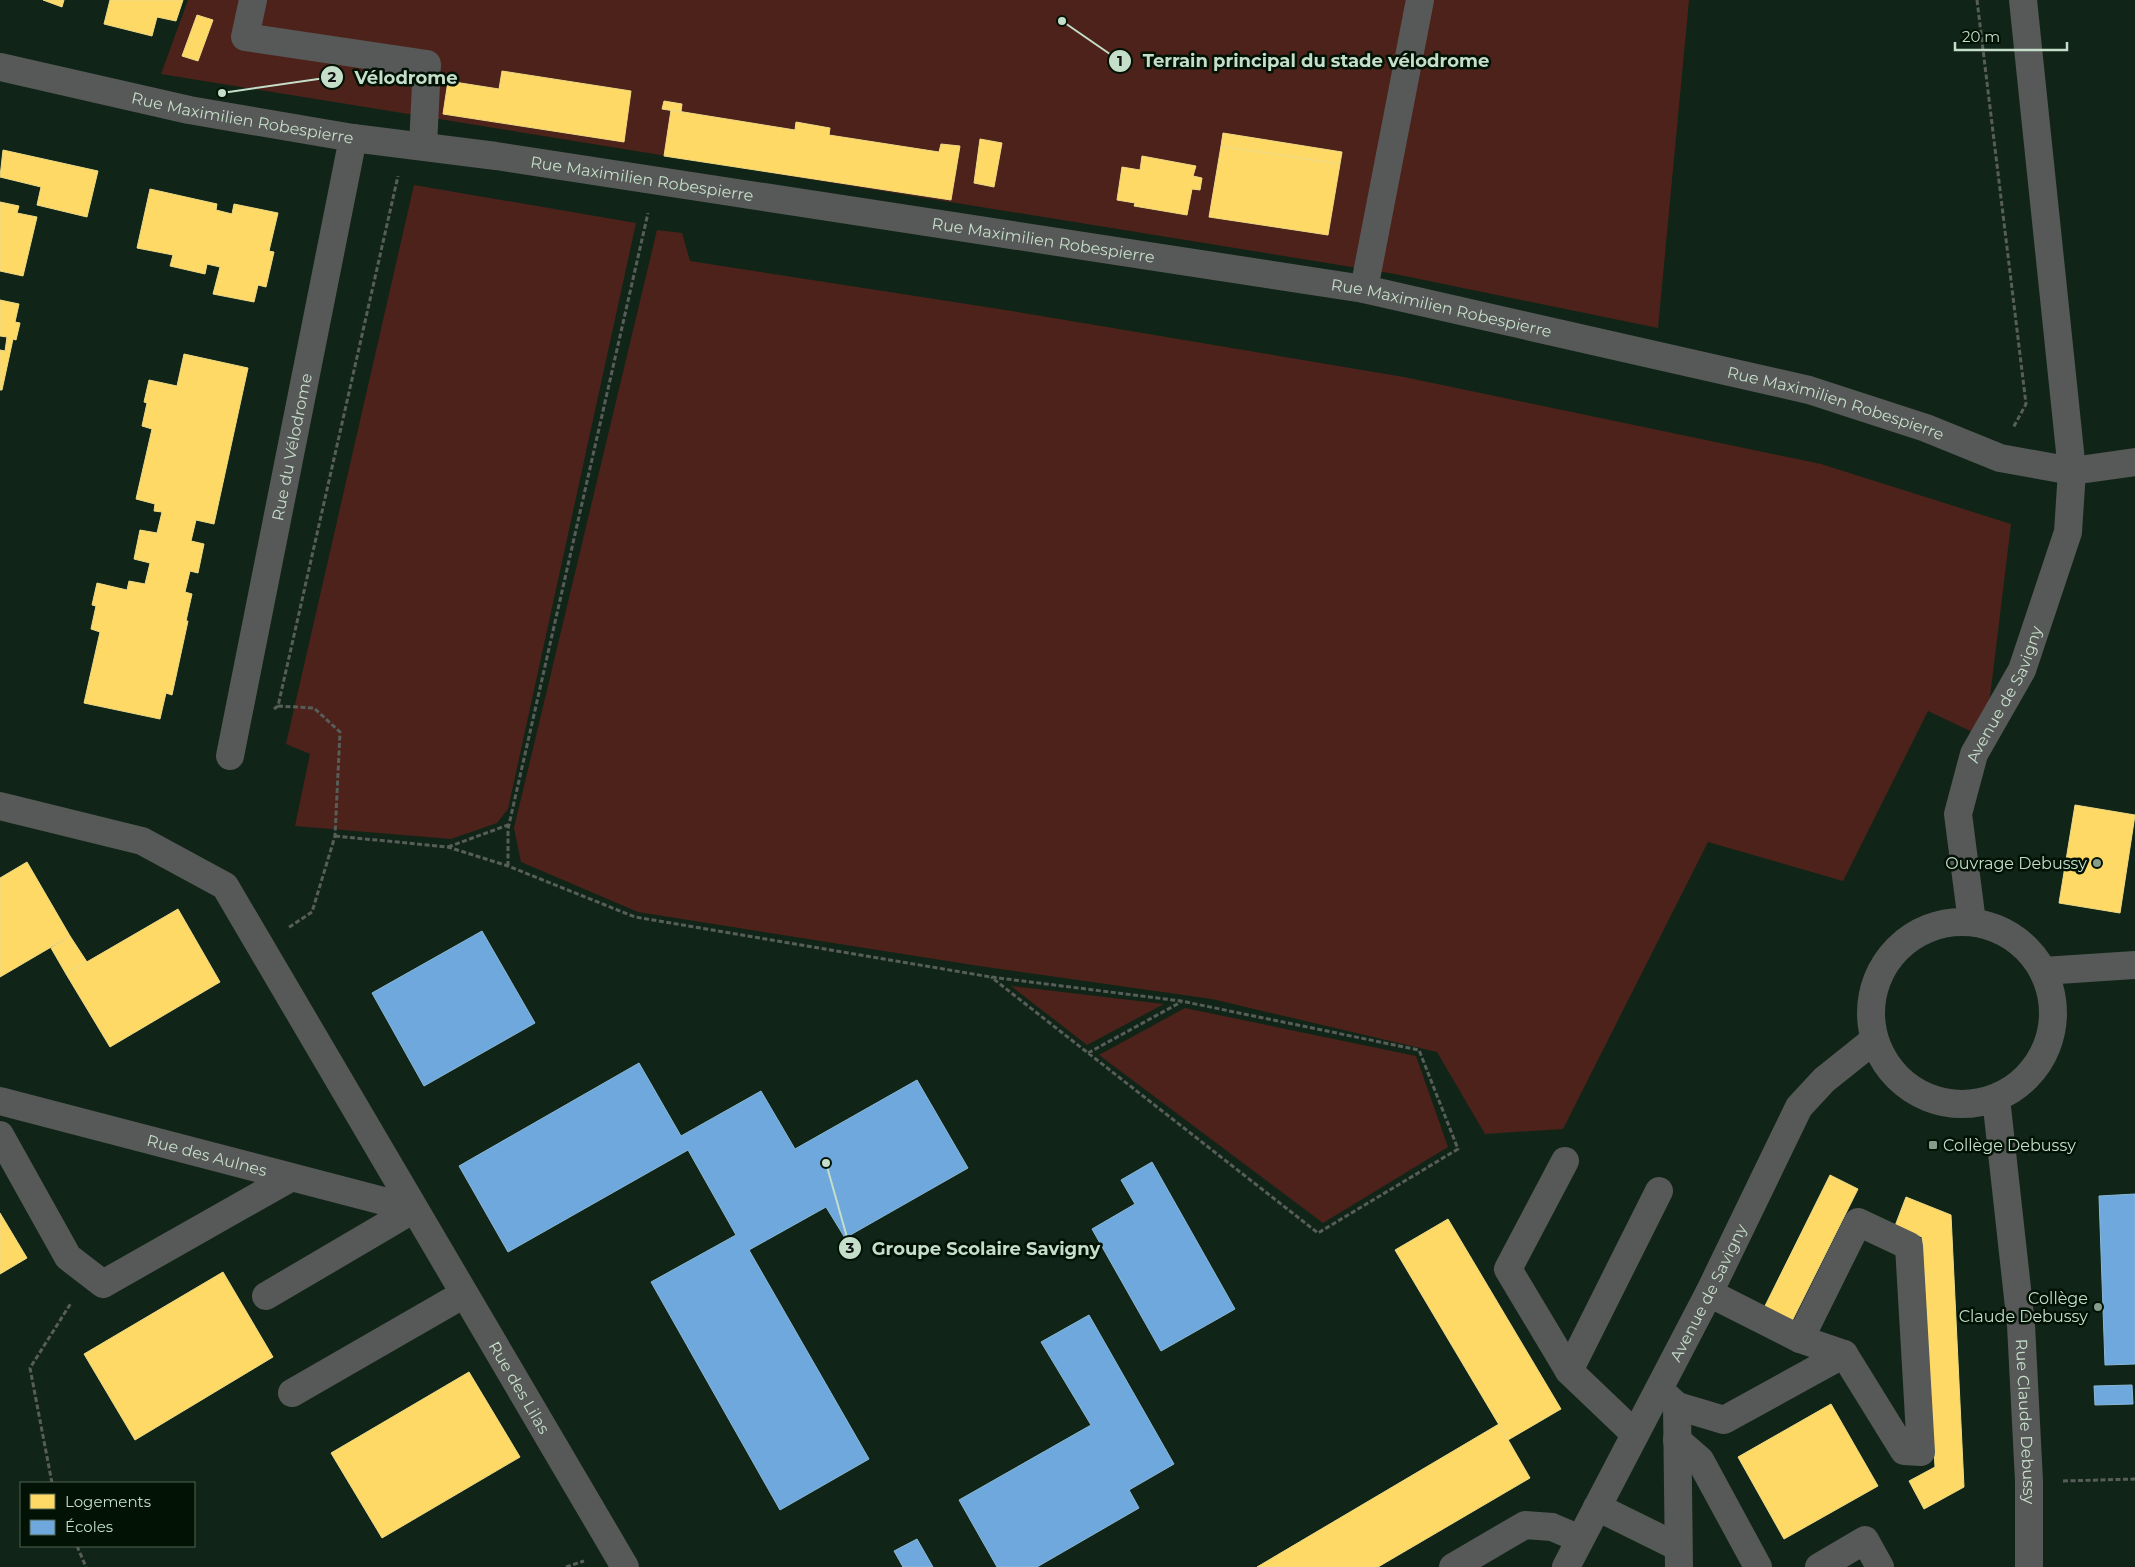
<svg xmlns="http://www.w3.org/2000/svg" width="2135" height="1567" viewBox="0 0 2135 1567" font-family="Montserrat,sans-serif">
<rect width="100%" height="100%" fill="#102517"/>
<path fill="#4d221a" d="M188,0H1689L1658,328L1395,274L161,74Z
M414,185L636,223L508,809L497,823L451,839L295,826L310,754L286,744Z
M657,230L682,233L690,261L1012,311L1404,377L1821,464L2011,524L1985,738L1928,711L1843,881L1708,842L1563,1129L1485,1134L1437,1052L1212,999L979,966L638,912L521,862L514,828Z
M1011,986L1164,1004L1087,1045Z
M1185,1008L1416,1056L1448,1147L1323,1223L1099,1055Z"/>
<path fill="#ffd966" stroke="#eeda84" d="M43,0H64L62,7Z
M110,0H183L176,21L157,17L152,36L104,24Z
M197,15L213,20L198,61L182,56Z
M502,71L631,91L624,142L443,114L448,81L499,89Z
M664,101L682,104L681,112L662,109Z
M671,110L795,130L796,122L830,128L829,135L939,152L941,144L960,146L951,200L664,156Z
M1223,133L1342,152L1340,164L1221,146Z
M980,139L1002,143L994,187L974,183Z
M1221,146L1340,164L1328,235L1209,217Z
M3,150L98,171L87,217L37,205L41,187L0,177Z
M1142,156L1196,166L1193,176L1202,178L1200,190L1192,189L1187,215L1134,206L1135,203L1117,200L1122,167L1140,170Z
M150,189L217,204L216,210L232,214L234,204L278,213L269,251L274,252L266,287L258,285L254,302L213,294L220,267L207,264L205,274L170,266L173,255L137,248Z
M0,202L19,206L17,213L37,217L23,276L0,271Z
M0,300L19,304L15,322L20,323L16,340L13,339L2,390H0V350L5,351L7,337L0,336Z
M184,354L248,368L214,524L196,520L191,541L204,544L198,573L190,571L185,592L192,594L186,621H188L172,695L166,693L160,719L84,703L100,632L91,629L96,606L92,605L97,583L127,590L129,581L145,584L150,563L134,559L140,530L157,533L162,512L154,511L155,504L136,499L152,429L142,426L147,403L144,402L149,380L177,386Z
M2075,805L2135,815L2120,913L2059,903Z
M27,862L70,936L0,977V878Z
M178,909L220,982L110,1047L66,974Z
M70,936L87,962L66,974L51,948Z
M1830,1175L1858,1189L1789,1327L1762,1312Z
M1906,1197L1951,1215L1964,1487L1924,1509L1909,1481L1935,1467L1922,1237L1895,1226Z
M0,1213L27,1258L0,1274Z
M1448,1219L1561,1409L1508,1440L1395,1250Z
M223,1272L273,1357L135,1440L84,1354Z
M469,1372L520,1457L382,1538L331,1453Z
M1831,1404L1878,1486L1784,1539L1738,1457Z
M1499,1424L1530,1478L1378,1567H1257Z"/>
<path fill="#6fa8dc" stroke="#89b8d6" d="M482,931L535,1023L424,1086L372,993Z
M639,1063L681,1136L761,1091L795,1149L917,1080L968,1168L845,1238L826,1207L749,1250L869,1459L780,1510L651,1282L736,1235L688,1150L508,1252L459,1166Z
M1152,1162L1235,1309L1161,1351L1092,1229L1135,1204L1121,1180Z
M2135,1194V1364L2105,1365L2099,1196Z
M1089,1315L1174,1464L1129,1490L1139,1508L1037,1567H997L959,1500L1091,1425L1041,1342Z
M2132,1385L2133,1404L2095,1405L2094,1386Z
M917,1539L933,1567H903L894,1551Z"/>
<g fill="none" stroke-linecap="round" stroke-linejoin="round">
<path stroke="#575d59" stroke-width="3" stroke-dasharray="5 2.5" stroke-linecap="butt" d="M1977,0L2026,404L2013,428
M278,706L314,708L340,732L335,836L312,912L288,928
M274,709L278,706L398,176
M335,836L448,847L508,866L635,917L991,977L1181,1001L1419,1050L1458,1149L1318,1233L991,977
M448,847L508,825
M508,866V829L648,213
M1088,1053L1181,1002
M2063,1481L2135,1479
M52,1483L30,1368L71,1303
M77,1546L86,1567
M566,1567L584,1561"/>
<g stroke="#575858" stroke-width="28">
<path d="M253,0L245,37L427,64L423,146"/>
<path id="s1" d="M0,67L189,110L353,138L496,156L1364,289L1809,390L1926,428L2000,458L2072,471L2135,462"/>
<path d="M1364,289L1420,0"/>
<path id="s2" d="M230,756L353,138"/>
<path id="s3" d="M0,806L142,841L225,886L625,1567"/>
<path id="s4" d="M1972,922L1958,814L1974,754L2022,670L2068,532L2072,471L2023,0"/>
<circle cx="1962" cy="1013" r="91"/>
<path d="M2043,971L2135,965"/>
<path id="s5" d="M1996,1098L2021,1325L2029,1481V1567"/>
<path id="s6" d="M0,1101L414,1209"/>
<path d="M0,1135L68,1257L103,1284L290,1178"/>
<path d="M1565,1161L1508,1269L1569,1371L1635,1434"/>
<path d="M1858,1222L1909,1246L1921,1452L1904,1451L1844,1354L1800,1339Z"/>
<path d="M1709,1293L1800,1339"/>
<path d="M266,1296L414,1209"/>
<path d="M1569,1371L1659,1191"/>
<path d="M292,1393L464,1294"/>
<path d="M1664,1394L1677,1406L1679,1567"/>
<path d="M1677,1406L1724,1420L1844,1354"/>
<path d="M1677,1440L1700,1460L1758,1567"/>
<path d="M1597,1507L1678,1547"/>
<path d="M1453,1567L1525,1525L1552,1527L1580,1539"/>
<path id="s7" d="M1566,1567L1709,1293L1799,1107L1824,1080L1874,1040"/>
<path d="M1819,1567L1865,1540L1880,1567"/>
</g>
</g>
<g fill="#869d8b" stroke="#021205" stroke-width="2">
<circle cx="2097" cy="863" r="5"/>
<rect x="1928" y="1140" width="10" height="10" rx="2.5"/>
<circle cx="2098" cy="1307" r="5"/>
</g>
<g text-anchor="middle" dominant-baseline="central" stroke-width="5" stroke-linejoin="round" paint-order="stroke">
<g font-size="16" fill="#c5dec9" stroke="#021205">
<text stroke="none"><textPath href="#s1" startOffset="248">Rue Maximilien Robespierre</textPath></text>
<text stroke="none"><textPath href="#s1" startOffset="652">Rue Maximilien Robespierre</textPath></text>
<text stroke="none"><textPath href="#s1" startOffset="1058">Rue Maximilien Robespierre</textPath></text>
<text stroke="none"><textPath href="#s1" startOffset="1462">Rue Maximilien Robespierre</textPath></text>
<text stroke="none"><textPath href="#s1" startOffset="1868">Rue Maximilien Robespierre</textPath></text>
<text stroke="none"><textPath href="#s2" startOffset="315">Rue du Vélodrome</textPath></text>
<text stroke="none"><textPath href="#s4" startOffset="238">Avenue de Savigny</textPath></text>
<text stroke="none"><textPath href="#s6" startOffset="214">Rue des Aulnes</textPath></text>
<text stroke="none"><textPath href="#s7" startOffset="309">Avenue de Savigny</textPath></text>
<text stroke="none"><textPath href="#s3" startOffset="822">Rue des Lilas</textPath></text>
<text stroke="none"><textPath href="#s5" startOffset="325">Rue Claude Debussy</textPath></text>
</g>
<g font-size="16" fill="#c5dec9" stroke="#021205" text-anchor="end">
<text x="2087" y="863">Ouvrage Debussy</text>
<text x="1943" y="1145" text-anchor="start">Collège Debussy</text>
<text x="2088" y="1298">Collège<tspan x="2088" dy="18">Claude Debussy</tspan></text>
</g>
</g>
<path fill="none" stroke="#c5dec9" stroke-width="2" d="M1062 21L1120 61M222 93L332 77M826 1163L850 1248"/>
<g fill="#c5dec9" stroke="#021205" stroke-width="2">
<circle cx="1062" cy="21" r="5"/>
<circle cx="222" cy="93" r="5"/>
<circle cx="826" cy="1163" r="5"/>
<circle cx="1120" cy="61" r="12"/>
<circle cx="332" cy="77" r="12"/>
<circle cx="850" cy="1248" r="12"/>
</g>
<g font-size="15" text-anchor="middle" font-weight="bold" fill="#111">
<text x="1120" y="66">1</text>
<text x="332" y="82">2</text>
<text x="850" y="1253">3</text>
</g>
<g font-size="18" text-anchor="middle" font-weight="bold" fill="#c5dec9" stroke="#021205" stroke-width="5" stroke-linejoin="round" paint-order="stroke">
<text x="1316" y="67">Terrain principal du stade vélodrome</text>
<text x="406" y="84">Vélodrome</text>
<text x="986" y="1255">Groupe Scolaire Savigny</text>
</g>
<rect x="20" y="1482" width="175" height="65" fill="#021205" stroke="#506453"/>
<rect x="30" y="1494" width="25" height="15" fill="#ffd966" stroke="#506453"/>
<text x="65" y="1507" font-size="15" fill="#c5dec9">Logements</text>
<rect x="30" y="1520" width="25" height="15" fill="#6fa8dc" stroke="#506453"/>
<text x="65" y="1532" font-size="15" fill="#c5dec9">Écoles</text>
<path d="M1955 42v8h112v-8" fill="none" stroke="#c5dec9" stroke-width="2.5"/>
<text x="1962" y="42" font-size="15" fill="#c5dec9" stroke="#021205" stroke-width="4" paint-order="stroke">20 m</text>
</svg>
